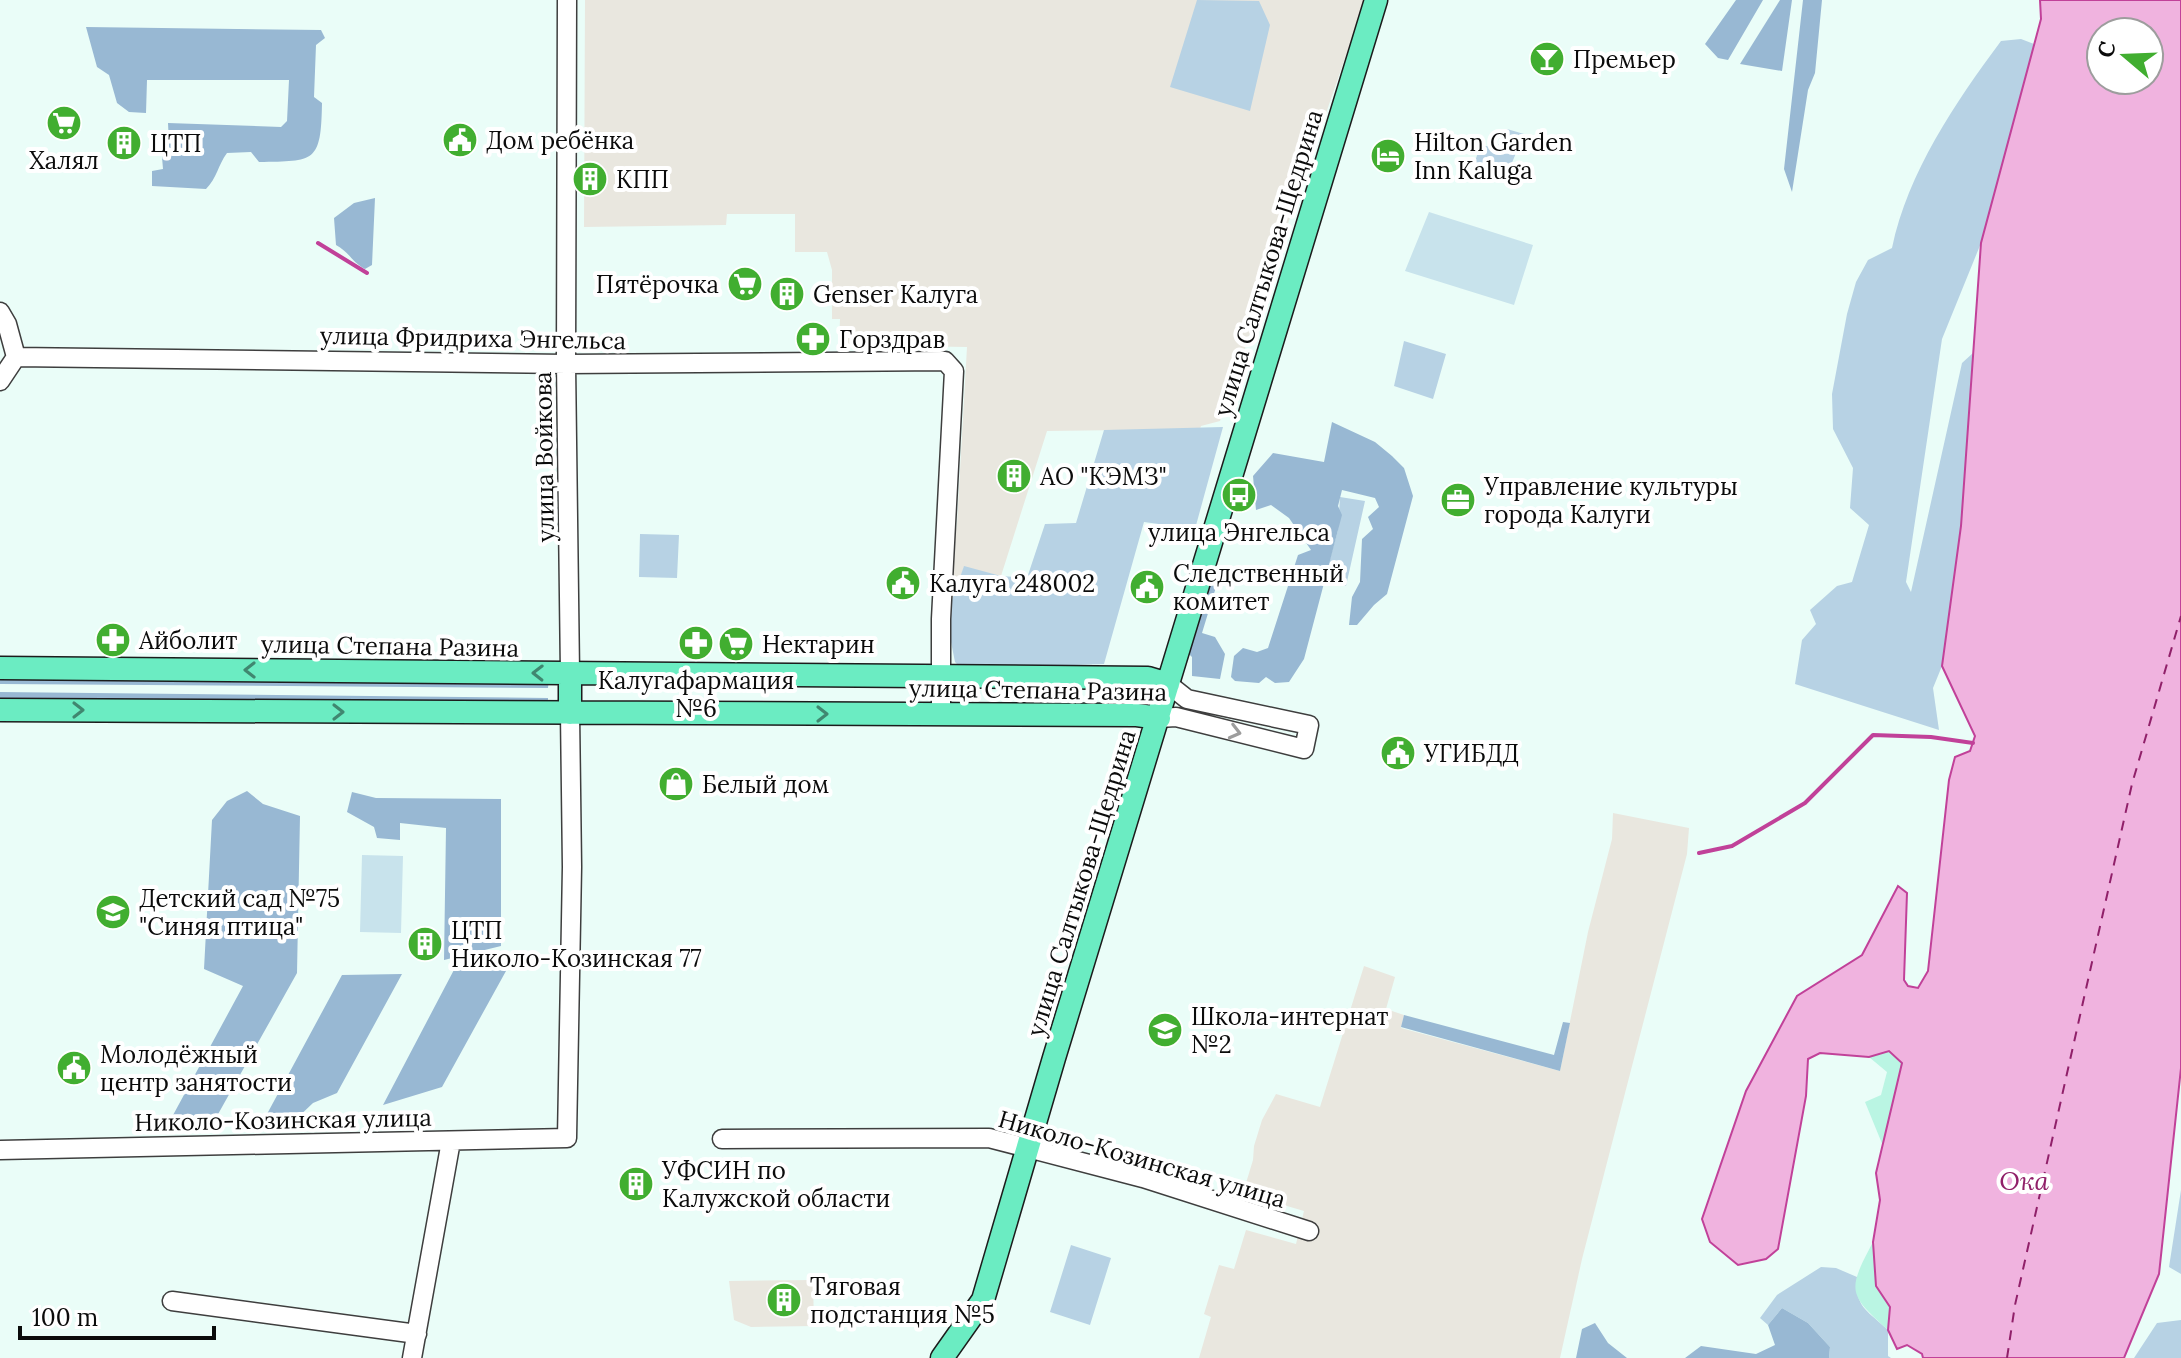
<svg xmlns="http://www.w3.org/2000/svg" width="2181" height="1358" viewBox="0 0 2181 1358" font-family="Lora,serif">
<rect width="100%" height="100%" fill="#eafdf8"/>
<path fill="#e9e7df" d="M585,0H1365L1220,421L1201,426L1200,429L1047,431L1001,576L964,567L946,617L941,619L957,524L967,347L839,345L840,319H832V270L827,252H795V214H727L726,225L584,227Z
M1613,813L1689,828L1687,854L1582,1259L1560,1358H1199L1211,1317L1204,1314L1219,1265L1234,1269L1246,1230L1296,1244L1304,1211L1243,1193L1253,1160L1254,1146L1262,1120L1276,1094L1320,1107L1364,966L1395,977L1386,1009L1404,1015L1401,1028L1560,1071L1588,932L1612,839Z
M813,1280L814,1326L751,1327L734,1320L729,1281Z"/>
<path fill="#b7d2e4" d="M1197,0L1259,1L1270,25L1250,111L1170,87Z
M2021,39L2034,44L1981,243L1942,339L1906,582L1911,592L1962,363L1973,353L1961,526L1942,666L1933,688L1939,730L1795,684L1802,640L1816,624L1810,610L1837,586L1852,582L1869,525L1850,508L1853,468L1833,429L1832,394L1847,314L1856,282L1868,260L1892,248C1908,172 1955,103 2001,41Z
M1507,129L1524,134L1511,165L1495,169L1475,162L1480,145L1492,147L1501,143Z
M1404,341L1446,354L1433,399L1394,386Z
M1223,427L1195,529L1144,522L1104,664L962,669L955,662L946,617L964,566L1001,576L1027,578L1045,524L1076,523L1104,430Z
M1340,497L1365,501L1346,586L1324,580L1338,530Z
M640,534L679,535L677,578L639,577Z
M2181,1190V1274L2169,1267Z
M1071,1245L1111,1258L1090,1325L1050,1312Z
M1821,1267L1836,1268L1857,1277C1855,1308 1867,1310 1888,1330V1356L1891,1358H1829L1830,1347L1808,1323L1782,1308L1768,1325L1760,1318L1777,1295Z
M2181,1320V1358H2134L2157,1323Z"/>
<path fill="#98b8d3" d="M1736,0H1763L1728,60L1718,58L1705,44Z
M1780,0H1792L1782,71L1740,64Z
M1803,0H1822L1815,73L1808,90L1792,192L1784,169Z
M86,27L321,30L325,38L316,45L314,97L322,103C321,163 315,161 259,162L251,152L227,153C218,165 217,178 206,189L152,186V171L163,169L162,157L169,144L168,123L281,127L287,121L289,80H147L146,113L129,112L117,103L109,75L97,67Z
M375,198L372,265L365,269C353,263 349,252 336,245L334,218L354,203Z
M1332,422L1375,442L1392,456L1404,468L1413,496L1387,594L1374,605L1357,625H1349L1352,597L1360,582L1362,539L1373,529L1368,517L1379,507L1375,498L1342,490L1338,506L1342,515L1304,659L1289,682L1275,683L1266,677L1259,683L1235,681L1231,677L1234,656L1243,648L1257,652L1268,648L1298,555L1311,550L1289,518L1271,505L1256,510L1253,476L1273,453L1324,462Z
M1210,572L1220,574L1202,633L1215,637L1225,654L1220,679L1192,676V657L1186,651Z
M0,673L549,678L548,688L0,684Z
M0,692L548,698V706L0,703Z
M247,791L263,804L300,816L297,973L217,1116L172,1117L243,986L204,969L212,820L227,801Z
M352,792L376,798L501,799V946L444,960L446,828L400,823V840L377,838L374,827L347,812Z
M512,960L442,1087L383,1105L456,966Z
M402,974L337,1093L313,1103L293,1122L267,1114L342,975Z
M1404,1015L1554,1055L1563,1022L1570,1023L1560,1071L1401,1027Z
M1782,1308L1808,1323L1830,1347L1829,1358H1685L1701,1346L1756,1354L1775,1345L1768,1325Z
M1595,1323L1608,1343L1627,1358H1576L1582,1329Z"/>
<path fill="#baf5e3" d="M1889,1051L1902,1063L1883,1146L1865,1102L1881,1095L1887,1072L1869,1057Z
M1873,1242L1876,1286L1890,1307L1888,1330C1848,1294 1847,1291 1873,1242Z"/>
<path fill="#c8e3ec" d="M1429,212L1533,245L1514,305L1405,271Z
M362,855L403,856L401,933L360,932Z"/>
<path fill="#f0b3df" stroke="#c14199" stroke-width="2" fill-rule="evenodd" d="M2040,0H2181V1068L2159,1274L2124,1358H1923L1922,1354L1907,1345L1897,1349L1888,1330L1890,1307L1876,1286L1873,1242L1880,1200L1876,1173L1902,1063L1889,1051L1869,1057L1820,1053L1808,1059L1806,1096L1778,1249L1766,1259L1738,1265L1710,1242L1702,1219L1746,1091L1797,996L1862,955L1898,886L1907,893L1904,980L1908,986L1918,988L1928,971L1949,780L1955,757L1970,751L1975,736L1942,666L1961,526L1981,243L2041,19ZM2101,32H2149V80H2101Z"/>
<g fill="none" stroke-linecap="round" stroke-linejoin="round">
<path stroke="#c14199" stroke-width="4" d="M318,243L367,273
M1699,853L1732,846L1805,803L1873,735L1931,737L1973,743"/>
<path stroke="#902069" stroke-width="2" stroke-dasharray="10 8" stroke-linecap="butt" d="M2007,1358L2015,1305L2132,784L2181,616"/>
<defs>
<path id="minor" d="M567,0L566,364L570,673
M0,312L7,324L16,357
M0,381L16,357L566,364L945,361L954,371L941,619V715
M1159,718L1176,717L1304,749L1309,725L1187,699L1168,684
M722,1139L989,1138L1143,1178L1309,1231
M0,1150L567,1138L572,867L570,713
M172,1301L417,1334
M412,1358L451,1141"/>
<path id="major" d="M0,668L1148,678L1168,684
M570,673V713
M0,710L1137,715L1159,718
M942,1358L983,1300L1054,1058L1376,0"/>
</defs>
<use href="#minor" stroke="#3e3e3e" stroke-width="21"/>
<use href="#major" stroke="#1c1c1c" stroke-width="25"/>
<use href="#minor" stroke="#fff" stroke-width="18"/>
<use href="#major" stroke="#6becc2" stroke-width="22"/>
</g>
<defs><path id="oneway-chevron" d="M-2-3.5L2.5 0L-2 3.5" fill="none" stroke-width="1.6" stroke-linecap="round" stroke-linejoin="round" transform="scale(2)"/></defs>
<g stroke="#408770">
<use href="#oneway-chevron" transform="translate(250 670) rotate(-180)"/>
<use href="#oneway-chevron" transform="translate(538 673) rotate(-179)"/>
<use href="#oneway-chevron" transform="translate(78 710)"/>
<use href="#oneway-chevron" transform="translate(338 712)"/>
<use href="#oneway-chevron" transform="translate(822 714)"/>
</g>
<use stroke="#9d9d9d" href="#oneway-chevron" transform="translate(1235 732) rotate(14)"/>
<defs>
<symbol id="bar-disc" viewBox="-11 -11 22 22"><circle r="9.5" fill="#41ae30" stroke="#fff"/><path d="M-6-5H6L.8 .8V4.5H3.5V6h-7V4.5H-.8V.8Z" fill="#fff"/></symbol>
<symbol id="supermarket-disc" viewBox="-11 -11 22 22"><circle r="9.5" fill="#41ae30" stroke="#fff"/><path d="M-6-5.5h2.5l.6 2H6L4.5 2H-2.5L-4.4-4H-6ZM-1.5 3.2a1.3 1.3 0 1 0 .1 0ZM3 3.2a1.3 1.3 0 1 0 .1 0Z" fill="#fff"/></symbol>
<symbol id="civic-disc" viewBox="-11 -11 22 22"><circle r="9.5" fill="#41ae30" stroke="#fff"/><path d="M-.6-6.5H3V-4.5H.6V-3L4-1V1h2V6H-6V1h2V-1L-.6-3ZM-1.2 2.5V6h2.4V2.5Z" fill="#fff"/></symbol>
<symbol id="building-disc" viewBox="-11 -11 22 22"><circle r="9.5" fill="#41ae30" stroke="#fff"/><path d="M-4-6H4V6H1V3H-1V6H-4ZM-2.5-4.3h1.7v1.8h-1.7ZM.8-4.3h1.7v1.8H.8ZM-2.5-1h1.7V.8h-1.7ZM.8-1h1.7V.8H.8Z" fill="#fff"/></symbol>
<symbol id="hotel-disc" viewBox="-11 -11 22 22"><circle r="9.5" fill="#41ae30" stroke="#fff"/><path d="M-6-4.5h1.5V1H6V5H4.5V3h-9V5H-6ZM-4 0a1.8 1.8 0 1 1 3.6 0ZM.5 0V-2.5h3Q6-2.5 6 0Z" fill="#fff"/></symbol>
<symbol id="pharmacy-disc" viewBox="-11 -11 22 22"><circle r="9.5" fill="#41ae30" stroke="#fff"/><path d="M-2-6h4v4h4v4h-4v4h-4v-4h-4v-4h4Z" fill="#fff"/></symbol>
<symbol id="bus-disc" viewBox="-11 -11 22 22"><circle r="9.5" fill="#41ae30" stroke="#fff"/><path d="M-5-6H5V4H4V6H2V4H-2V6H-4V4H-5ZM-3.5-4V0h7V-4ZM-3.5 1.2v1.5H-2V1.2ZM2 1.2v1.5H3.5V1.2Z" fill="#fff"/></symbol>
<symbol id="office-disc" viewBox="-11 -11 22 22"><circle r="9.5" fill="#41ae30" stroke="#fff"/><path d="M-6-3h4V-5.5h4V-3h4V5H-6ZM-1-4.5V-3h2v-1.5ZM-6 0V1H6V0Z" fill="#fff"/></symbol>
<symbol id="shop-disc" viewBox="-11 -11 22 22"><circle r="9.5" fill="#41ae30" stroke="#fff"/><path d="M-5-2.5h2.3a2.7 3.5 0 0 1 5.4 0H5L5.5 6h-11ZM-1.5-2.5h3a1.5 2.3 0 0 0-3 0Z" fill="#fff"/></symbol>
<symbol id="school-disc" viewBox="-11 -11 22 22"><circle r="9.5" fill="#41ae30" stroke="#fff"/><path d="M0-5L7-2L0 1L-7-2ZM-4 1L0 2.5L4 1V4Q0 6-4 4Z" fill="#fff"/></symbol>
</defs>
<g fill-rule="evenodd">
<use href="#bar-disc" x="1527" y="39" width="40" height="40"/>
<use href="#supermarket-disc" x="44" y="103" width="40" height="40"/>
<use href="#civic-disc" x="440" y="120" width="40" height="40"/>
<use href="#building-disc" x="104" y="123" width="40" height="40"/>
<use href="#hotel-disc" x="1368" y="136" width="40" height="40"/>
<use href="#building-disc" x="570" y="159" width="40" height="40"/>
<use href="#supermarket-disc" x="725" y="264" width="40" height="40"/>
<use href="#building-disc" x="767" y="274" width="40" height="40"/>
<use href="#pharmacy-disc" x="793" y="319" width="40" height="40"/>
<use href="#building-disc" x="994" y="456" width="40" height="40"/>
<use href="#bus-disc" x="1219" y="475" width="40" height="40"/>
<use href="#office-disc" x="1438" y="480" width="40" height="40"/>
<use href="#civic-disc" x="883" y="563" width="40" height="40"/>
<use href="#civic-disc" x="1127" y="567" width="40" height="40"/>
<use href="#pharmacy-disc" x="93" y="620" width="40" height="40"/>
<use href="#pharmacy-disc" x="676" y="623" width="40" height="40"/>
<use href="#supermarket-disc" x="716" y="624" width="40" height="40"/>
<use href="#civic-disc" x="1378" y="733" width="40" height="40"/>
<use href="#shop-disc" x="656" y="764" width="40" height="40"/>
<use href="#school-disc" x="93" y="892" width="40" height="40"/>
<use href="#building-disc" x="405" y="924" width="40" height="40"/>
<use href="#school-disc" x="1145" y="1010" width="40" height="40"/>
<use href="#civic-disc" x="54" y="1048" width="40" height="40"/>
<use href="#building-disc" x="616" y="1164" width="40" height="40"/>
<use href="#building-disc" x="764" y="1280" width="40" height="40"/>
</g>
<g text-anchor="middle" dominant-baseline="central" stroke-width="8" stroke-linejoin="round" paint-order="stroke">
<g font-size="24" fill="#0b0b0b" stroke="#fff" text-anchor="start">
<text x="1573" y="59">Премьер</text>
<text x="486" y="140">Дом ребёнка</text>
<text x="1414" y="142">Hilton Garden<tspan x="1414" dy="28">Inn Kaluga</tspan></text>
<text x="150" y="143">ЦТП</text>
<text x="64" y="160" text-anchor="middle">Халял</text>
<text x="616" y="179">КПП</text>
<text x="719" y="284" text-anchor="end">Пятёрочка</text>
<text x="813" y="294">Genser Калуга</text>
<text x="839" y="339">Горздрав</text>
<text x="1040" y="476">АО "КЭМЗ"</text>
<text x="1484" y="486">Управление культуры<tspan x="1484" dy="28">города Калуги</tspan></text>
<text x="1239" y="532" text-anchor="middle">улица Энгельса</text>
<text x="1173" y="573">Следственный<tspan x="1173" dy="28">комитет</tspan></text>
<text x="929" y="583">Калуга 248002</text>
<text x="139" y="640">Айболит</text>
<text x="762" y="644">Нектарин</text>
<text x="696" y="680" text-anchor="middle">Калугафармация<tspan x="696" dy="28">№6</tspan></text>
<text x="1424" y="753">УГИБДД</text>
<text x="702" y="784">Белый дом</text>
<text x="139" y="898">Детский сад №75<tspan x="139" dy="28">"Синяя птица"</tspan></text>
<text x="451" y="930">ЦТП<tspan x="451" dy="28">Николо-Козинская 77</tspan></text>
<text x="1191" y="1016">Школа-интернат<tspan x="1191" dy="28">№2</tspan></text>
<text x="100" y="1054">Молодёжный<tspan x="100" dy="28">центр занятости</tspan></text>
<text x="662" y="1170">УФСИН по<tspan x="662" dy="28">Калужской области</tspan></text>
<text x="810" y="1286">Тяговая<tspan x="810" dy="28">подстанция №5</tspan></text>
</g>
<g font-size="24" fill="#0b0b0b" stroke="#fff">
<text transform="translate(1268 263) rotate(-73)">улица Салтыкова-Щедрина</text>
<text transform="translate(473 338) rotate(1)">улица Фридриха Энгельса</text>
<text transform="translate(544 457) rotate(-91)">улица Войкова</text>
<text transform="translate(390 646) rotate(1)">улица Степана Разина</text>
<text transform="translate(1038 690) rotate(1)">улица Степана Разина</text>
<text transform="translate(1081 883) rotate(-73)">улица Салтыкова-Щедрина</text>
<text transform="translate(283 1120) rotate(-1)">Николо-Козинская улица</text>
<text transform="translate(1142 1159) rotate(16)">Николо-Козинская улица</text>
</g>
<g font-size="26" font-style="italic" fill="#902069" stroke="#fff">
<text x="2024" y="1180">Ока</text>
</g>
</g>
<g transform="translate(2125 56) rotate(289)"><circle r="38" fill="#ffffff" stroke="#9d9d9d" stroke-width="2"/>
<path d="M0-6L14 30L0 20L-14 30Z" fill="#41ae30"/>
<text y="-12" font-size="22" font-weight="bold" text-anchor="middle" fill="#0b0b0b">С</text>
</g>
<path d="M20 1326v12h194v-12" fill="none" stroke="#0b0b0b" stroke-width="4"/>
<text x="32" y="1326" font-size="24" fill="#0b0b0b" stroke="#ffffff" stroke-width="6" paint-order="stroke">100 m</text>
</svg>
